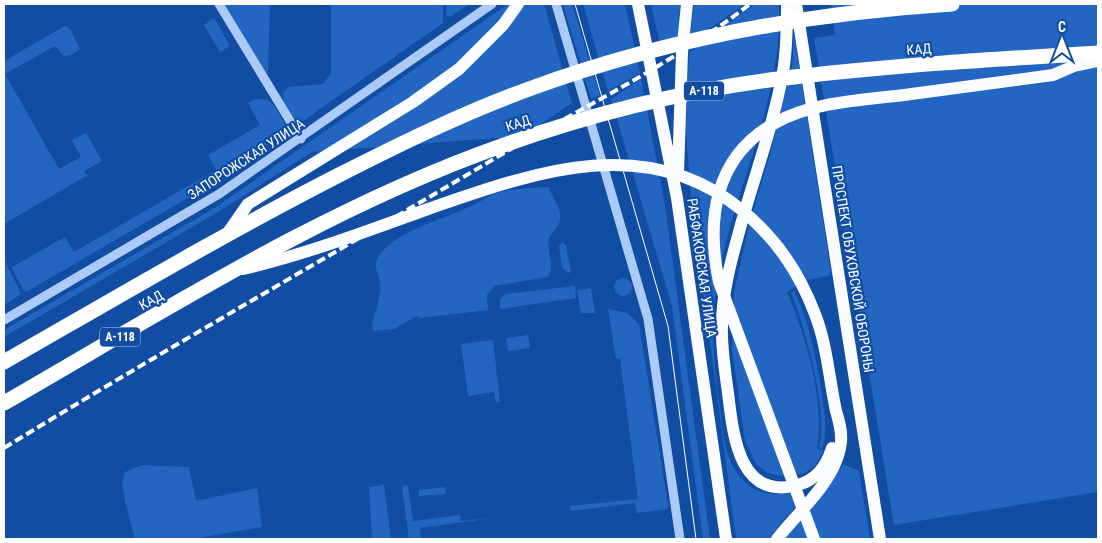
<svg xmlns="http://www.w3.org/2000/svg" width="1102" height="543" viewBox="0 0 1102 543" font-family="'Roboto Condensed',sans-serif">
<rect width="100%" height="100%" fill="#114da3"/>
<path fill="#2366c2" d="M224,4H270L268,73L266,74Z
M331,4H443V23L297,125L284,103L283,92L289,87L323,84L331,73Z
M446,4H469L450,17L446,15Z
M508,4H544L572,103L523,136L312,152L218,212L4,337V330L216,207Z
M563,4H572L600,95L591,99Z
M583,4H625L640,73L608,91Z
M651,4H680L677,47L662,53Z
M694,4H745L690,42Z
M755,4H779C783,105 729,197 715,295C710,333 715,371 720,408C723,434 725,463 745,482C771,505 790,487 805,495L768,539H736L691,197L686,131L689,53Z
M831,4H1098V492L894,525L814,38L835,35Z
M214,18L230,46L220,52L204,25Z
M65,26L69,28L80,49L71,55L64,56L55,46L5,74L59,169L81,157L72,140L86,133L102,161L84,171L90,180L86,176L4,224V61Z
M794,34L831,272L829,276L806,280L787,292C806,337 825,400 817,448L824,451L815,466L803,474L780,476L768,473L756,464L745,441L732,349L734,292L749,226L772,147L792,67Z
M641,79L665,205L710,539H703L672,306L611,99Z
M255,99H267L275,107L289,131L205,188L26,292L23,289L4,253L12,267L65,237L74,252L216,170L208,155L260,125L248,103Z
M549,187C552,199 561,205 560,219C560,226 551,231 549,239C546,251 556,266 548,277L494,286L487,295L488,310L420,318L417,316L394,329L373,331C370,320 378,309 379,298C380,293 381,287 380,282C379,273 372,267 378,257C397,229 447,219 475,204C482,201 488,196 496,193C513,188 531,188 549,187Z
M562,242L566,245L571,273L567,272L562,267L559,246Z
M4,259L21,294L4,305Z
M614 287a9 9 0 1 1 18 0a9 9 0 1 1-18 0Z
M575,286L576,298L500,309V299L506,294Z
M591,288L595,313H581L577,290Z
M794,291C799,302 804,313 807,324C813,343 834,436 821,449L819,446C829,413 805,326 791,293Z
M608,309L627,313L639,324L668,505L667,509L637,513L635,503L571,511L570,506L638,499L620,358L616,359Z
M528,335L530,348L508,351L506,338Z
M493,340L500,402H496L494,392L468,396L461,344Z
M843,464L859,471L870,539H785L830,485Z
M142,465L189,467L196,501L257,488L262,527L193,539H135L125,501L122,482L125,472Z
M384,485L391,539H372L369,487Z
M404,485L408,486L413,521L460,515L461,521L493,518L420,528L421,538L409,539L402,487Z
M445,487L446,494L419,496V490Z"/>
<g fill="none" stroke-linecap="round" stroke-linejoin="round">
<path stroke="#abcbf6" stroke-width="9" d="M219,4L301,139
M556,4L648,319L680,539
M4,320L219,194L492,4"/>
<path stroke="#fafcff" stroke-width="12" d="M638,4L677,198L726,539
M787,4C787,26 787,49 783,72C774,122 756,172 742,221C733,254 722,290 722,325C721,347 725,370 728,393C733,433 738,501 798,485C816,480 827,465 832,448
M796,4L880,539
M678,173L682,53L687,4
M227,234L248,204L413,102L459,69L503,25L518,4
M243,269C307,254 367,231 428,209C532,173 647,130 743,211C777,240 799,272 815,314C827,345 829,378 836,411C839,421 842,431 841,442C840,451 837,460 833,468C820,494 795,516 777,539
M814,539L719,282C706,220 714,157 775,123C812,102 862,100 904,95C954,88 1004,82 1053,75L1074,66L1098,61"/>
<path stroke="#fff" stroke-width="15" d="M4,362C114,299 224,234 337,176C400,144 463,113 529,89C665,39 808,13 952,4
M4,403C166,310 327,207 504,145C597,112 696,88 794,77C895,65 997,59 1098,53"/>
<path stroke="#fff" stroke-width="1" d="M575,4L668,326L696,539"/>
<path stroke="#fff" stroke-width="4" stroke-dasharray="9 4" stroke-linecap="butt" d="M4,448C169,347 337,252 504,153C587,105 674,63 750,4"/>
</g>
<g text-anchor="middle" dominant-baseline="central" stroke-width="4.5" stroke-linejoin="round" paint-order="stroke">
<g fill="#114da3" stroke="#b8cae3" stroke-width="1">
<rect x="684" y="81.5" width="40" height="19" rx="4"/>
<rect x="100" y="327.5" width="40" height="19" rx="4"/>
</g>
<g font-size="12" font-weight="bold" fill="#fff">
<text x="704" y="91">А-118</text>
<text x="120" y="337">А-118</text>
</g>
<g font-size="14" fill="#fff" stroke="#114da3">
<text transform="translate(919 49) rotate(-5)">КАД</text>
<text transform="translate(518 123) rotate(-18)">КАД</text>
<text transform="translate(246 159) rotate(-33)">ЗАПОРОЖСКАЯ УЛИЦА</text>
<text transform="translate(702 268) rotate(82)">РАБФАКОВСКАЯ УЛИЦА</text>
<text transform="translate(853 269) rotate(81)">ПРОСПЕКТ ОБУХОВСКОЙ ОБОРОНЫ</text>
<text transform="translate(151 300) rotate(-30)">КАД</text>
</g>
</g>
<rect width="1102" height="543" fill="none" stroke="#ffffff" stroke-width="10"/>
<g transform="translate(1062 40)" stroke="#114da3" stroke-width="4" paint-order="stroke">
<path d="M0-4L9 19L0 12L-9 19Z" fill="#ffffff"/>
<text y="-8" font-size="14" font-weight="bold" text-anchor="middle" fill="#ffffff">С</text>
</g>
</svg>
